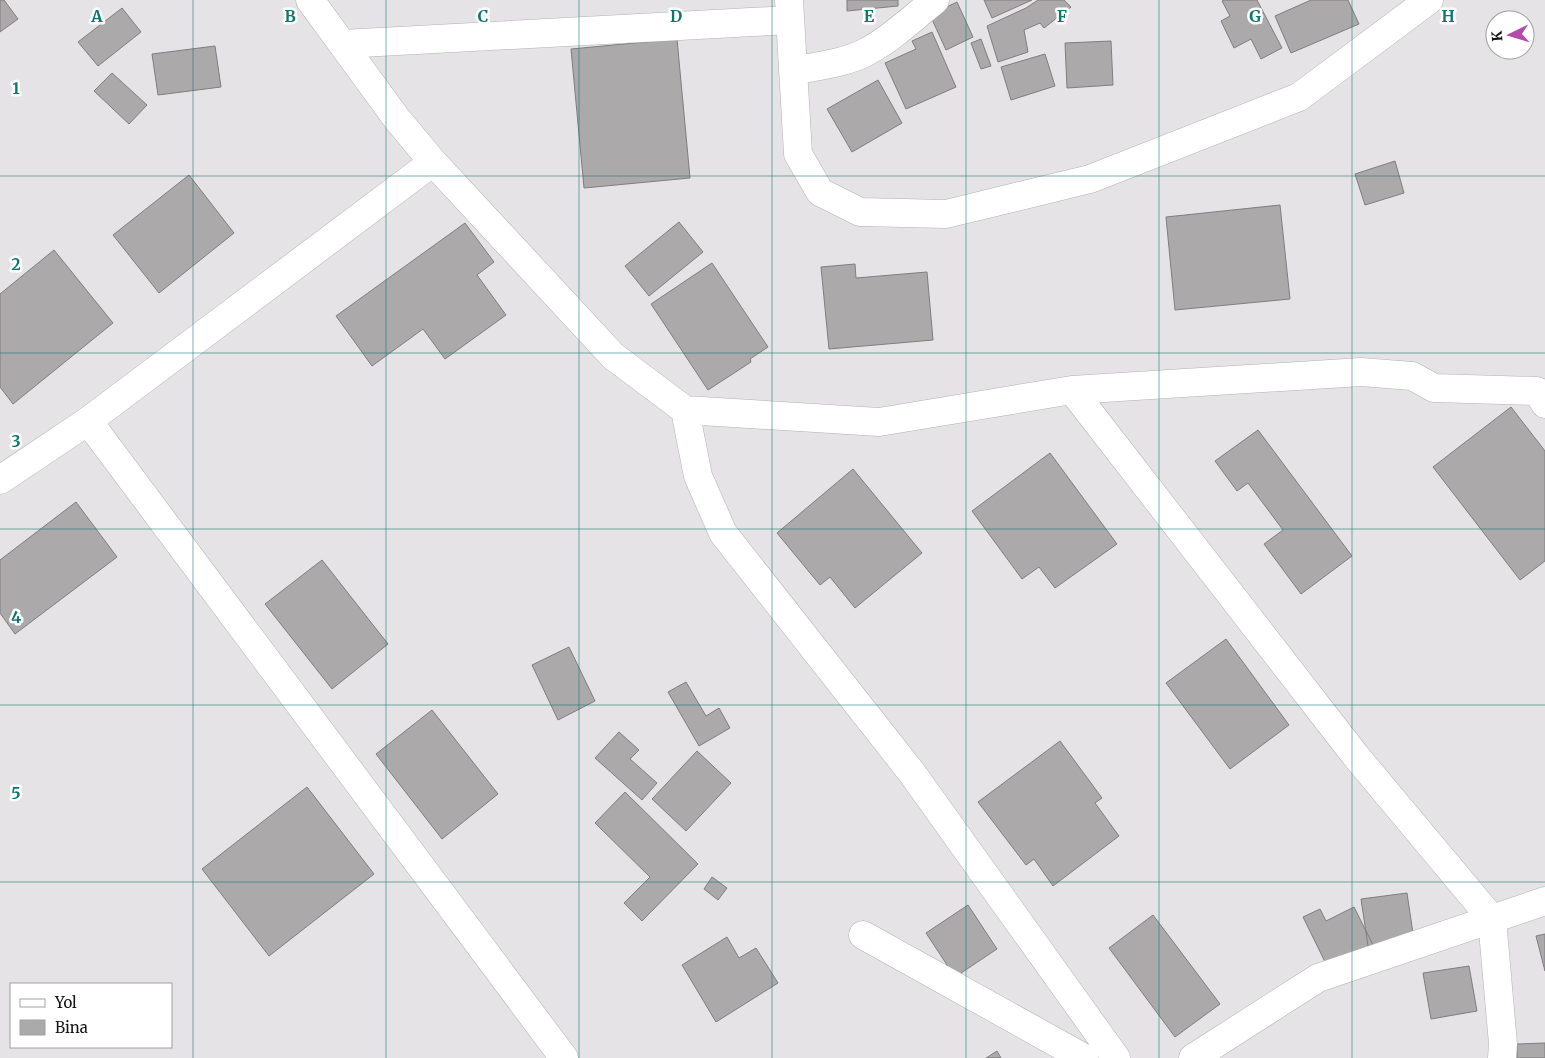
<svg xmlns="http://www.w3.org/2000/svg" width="1545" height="1058" viewBox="0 0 1545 1058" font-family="Merriweather,serif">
<rect width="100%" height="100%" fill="#e5e3e5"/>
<path fill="#aca9ab" stroke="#807d7f" d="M0,0H4L18,19L0,32Z
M847,0H898V6L847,11Z
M984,0H1032L992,18Z
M1038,0H1064L1071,7L1044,28L1040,23L1024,30L1028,52L998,62L987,26L1026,8Z
M1225,0H1257L1282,48L1261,59L1251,39L1234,48L1221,21L1230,16L1222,1Z
M1311,0H1348L1359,24L1291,53L1275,16Z
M957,2L973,37L946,50L930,15Z
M122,8L141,32L98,66L78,42Z
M932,32L956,87L906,109L885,63L916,49L912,41Z
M677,39L690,178L584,188L571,49Z
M981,39L991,66L981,69L971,43Z
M1111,41L1113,85L1067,88L1065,43Z
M215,46L221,87L158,95L152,54Z
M1045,54L1055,86L1011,100L1001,67Z
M112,73L147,105L129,124L94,91Z
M878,80L902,123L852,152L827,109Z
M1395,161L1404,193L1365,205L1355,174Z
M189,175L234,233L159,293L113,235Z
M1280,205L1290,299L1175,310L1166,217Z
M679,222L703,252L649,296L625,266Z
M465,223L494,262L477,275L506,315L445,359L423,329L372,366L336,316Z
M54,250L113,323L13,404L0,387V294Z
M712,263L768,347L750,359L751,362L708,390L651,304Z
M855,264L856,278L927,272L933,340L829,349L821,267Z
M1511,407L1545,451V561L1520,580L1433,467Z
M1258,430L1352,556L1301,594L1264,544L1283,530L1248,483L1237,491L1215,461Z
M1050,453L1117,544L1055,588L1039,567L1022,579L972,511Z
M853,469L922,553L855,608L830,577L820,585L777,533Z
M76,502L117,557L15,634L0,613V560Z
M322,560L388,644L332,689L265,604Z
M1226,639L1289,725L1230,769L1166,683Z
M569,647L595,701L558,720L532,665Z
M686,682L706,716L719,708L730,728L699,746L668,692Z
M432,710L498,794L442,839L376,754Z
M619,732L639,750L630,759L657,783L642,800L595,758Z
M1060,741L1102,798L1095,803L1119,836L1053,886L1034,859L1026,865L978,802Z
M697,751L731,783L686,831L652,799Z
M307,787L374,874L269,956L202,869Z
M625,792L698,864L642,921L624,903L650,877L595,823Z
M712,877L727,888L718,900L704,889Z
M1407,893L1414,940L1368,946L1361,899Z
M968,905L997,949L955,977L926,933Z
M1354,907L1375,949L1330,972L1303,917L1320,909L1326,921Z
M1153,915L1220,1004L1175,1037L1109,948Z
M1545,934V971L1536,936Z
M727,937L739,958L756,948L778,983L716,1022L682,965Z
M1469,966L1477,1011L1431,1019L1423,973Z
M1545,1043V1058H1517V1044Z
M997,1051L1001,1058H986Z"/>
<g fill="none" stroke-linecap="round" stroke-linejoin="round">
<defs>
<path id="street" d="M310,0L397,119L433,162L613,356L685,410L879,422L1072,390L1361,372L1412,376L1434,388L1537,391L1545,404
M789,0L798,154L820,192L860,212L946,214L1090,179L1299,97L1429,0
M342,44L790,20
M793,71C817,66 847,63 868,51C892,38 914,17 935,0
M1072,390L1355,755L1492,919L1503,1044L1502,1058
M685,410L698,476L723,533L912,773L1116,1058
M88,421L564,1058
M0,480L88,421L433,162
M863,935L1084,1058
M1193,1058L1318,978L1545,901"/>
</defs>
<use href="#street" stroke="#b3b1b3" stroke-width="29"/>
<use href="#street" stroke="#fff" stroke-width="28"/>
</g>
<path fill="none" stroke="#0f766e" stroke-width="1" stroke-opacity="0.55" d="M193,0V1058M386,0V1058M579,0V1058M772,0V1058M966,0V1058M1159,0V1058M1352,0V1058M0,176H1545M0,353H1545M0,529H1545M0,705H1545M0,882H1545"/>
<g font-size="16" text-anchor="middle" font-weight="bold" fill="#0f766e" stroke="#fff" stroke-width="5" stroke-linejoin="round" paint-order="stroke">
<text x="97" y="22">A</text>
<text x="290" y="22">B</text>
<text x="483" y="22">C</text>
<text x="676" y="22">D</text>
<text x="869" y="22">E</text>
<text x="1062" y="22">F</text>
<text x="1255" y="22">G</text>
<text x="1448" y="22">H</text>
<text x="16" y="94">1</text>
<text x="16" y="270">2</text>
<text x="16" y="447">3</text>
<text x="16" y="623">4</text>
<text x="16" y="799">5</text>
</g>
<rect x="10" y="983" width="162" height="65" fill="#ffffff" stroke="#a1a1a1"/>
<rect x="20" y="999" width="25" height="8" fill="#ffffff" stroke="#a1a1a1"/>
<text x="55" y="1008" font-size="15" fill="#151415">Yol</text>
<rect x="20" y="1020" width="25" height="15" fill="#aca9ab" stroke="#a1a1a1"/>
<text x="55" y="1033" font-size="15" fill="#151415">Bina</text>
<g transform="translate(1510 35) rotate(265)"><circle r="24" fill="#ffffff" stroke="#a1a1a1"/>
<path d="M0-4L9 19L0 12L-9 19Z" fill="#b34aac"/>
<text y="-8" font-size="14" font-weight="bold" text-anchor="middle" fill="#151415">K</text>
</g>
</svg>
